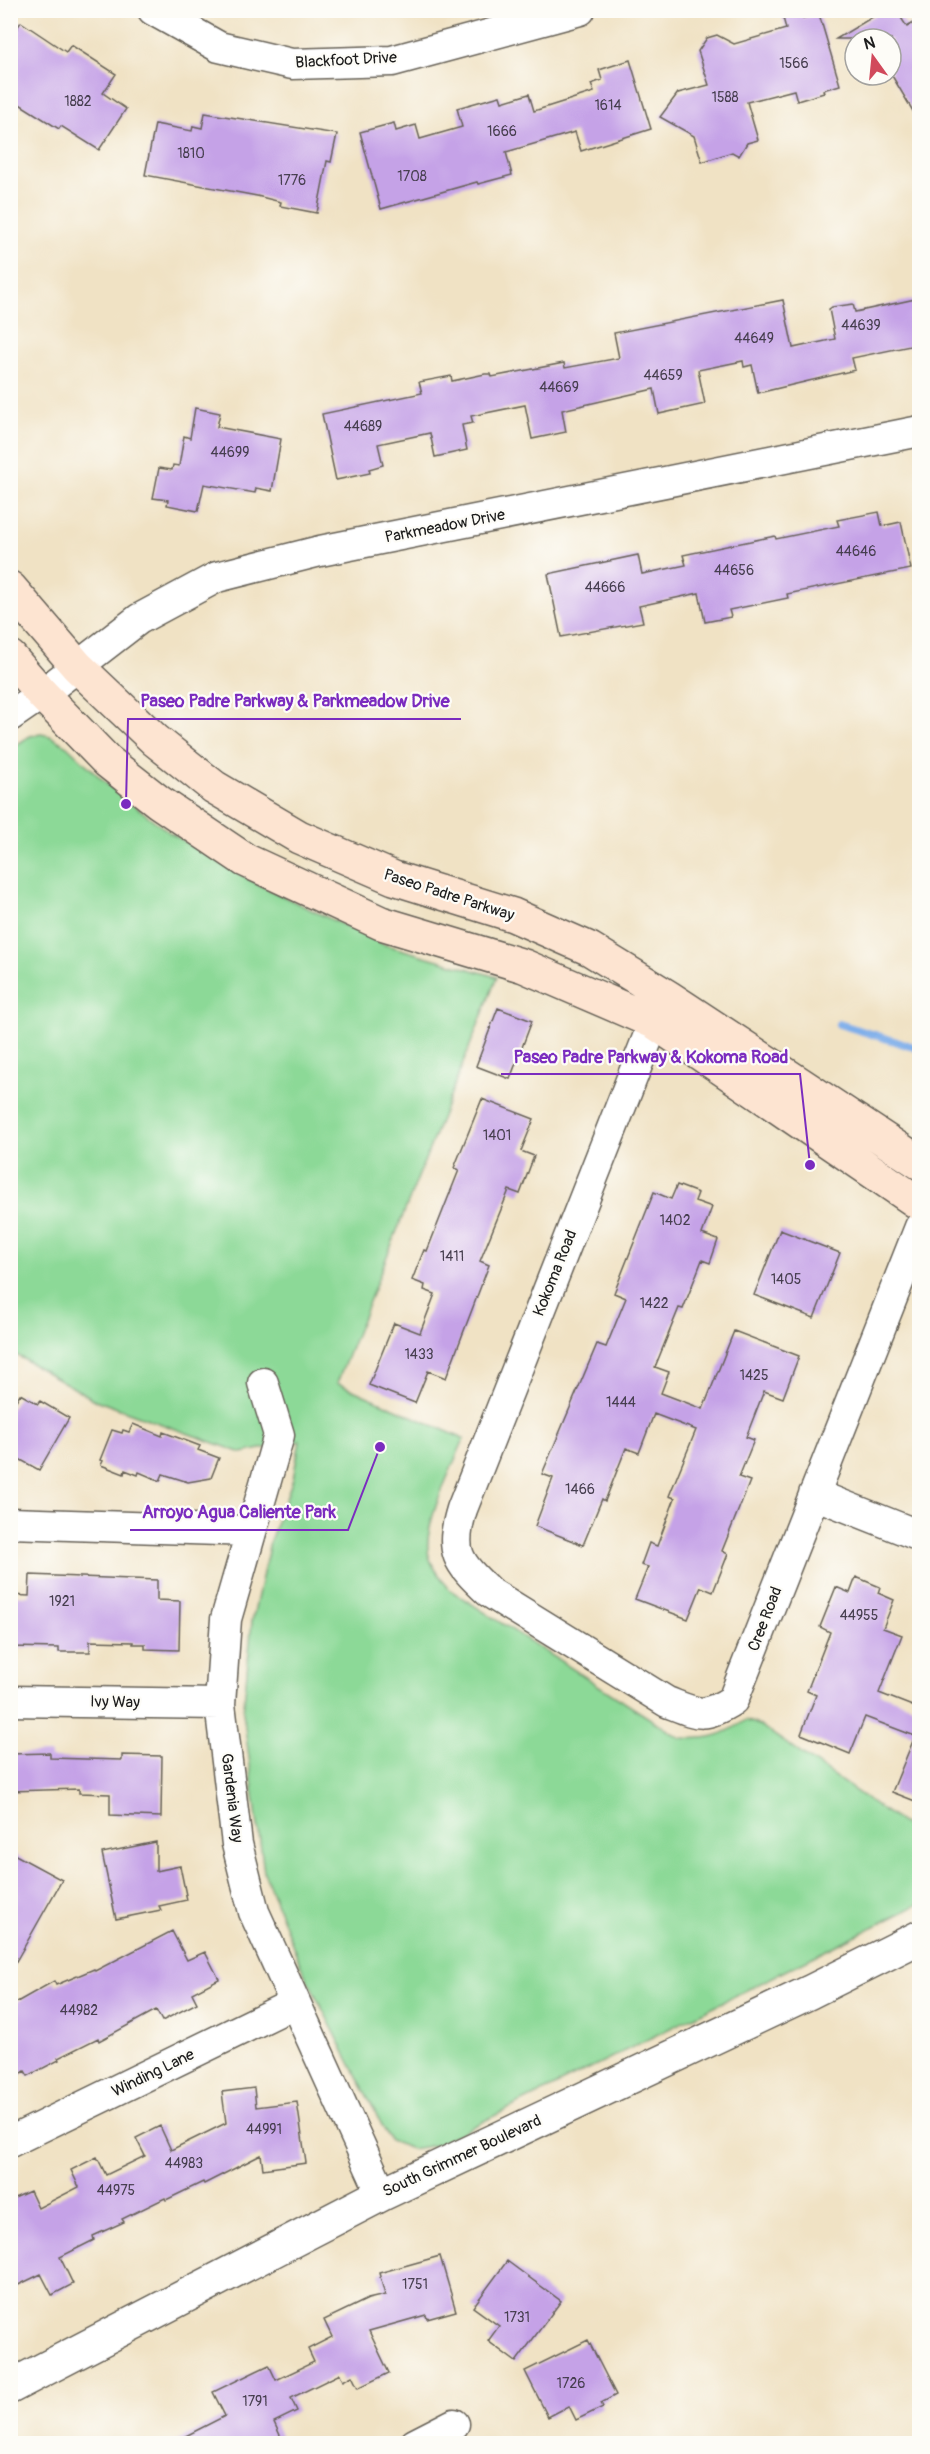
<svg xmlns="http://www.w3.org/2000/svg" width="930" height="2454" viewBox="0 0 930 2454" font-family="Pangolin,sans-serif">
<rect width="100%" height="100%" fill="#fdfcf7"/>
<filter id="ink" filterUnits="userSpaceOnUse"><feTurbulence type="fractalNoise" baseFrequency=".0167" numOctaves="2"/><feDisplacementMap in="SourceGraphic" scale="12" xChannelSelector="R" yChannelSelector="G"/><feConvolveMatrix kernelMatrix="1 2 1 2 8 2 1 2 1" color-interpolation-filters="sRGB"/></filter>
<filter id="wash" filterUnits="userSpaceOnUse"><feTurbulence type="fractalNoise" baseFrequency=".008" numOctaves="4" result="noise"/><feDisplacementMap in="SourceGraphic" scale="24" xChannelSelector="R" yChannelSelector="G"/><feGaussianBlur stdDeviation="1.35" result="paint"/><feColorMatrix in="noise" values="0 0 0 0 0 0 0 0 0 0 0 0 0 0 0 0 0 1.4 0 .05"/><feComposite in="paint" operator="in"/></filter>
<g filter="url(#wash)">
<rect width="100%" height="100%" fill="#f0e2c4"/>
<path fill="#8cd997" stroke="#547a5a" stroke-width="1.5" d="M41,734L50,736L67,746L108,785L170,833L257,884L383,944L497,977L337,1383L464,1439C452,1468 425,1520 428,1550C429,1565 442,1578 450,1590L680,1738C709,1740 723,1736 746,1720L761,1726L919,1835V1904L436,2145L412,2149L390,2141L302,1969L264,1872L243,1712L252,1621L271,1538L293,1479L300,1441L242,1453L95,1400L11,1352L10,749L30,736Z"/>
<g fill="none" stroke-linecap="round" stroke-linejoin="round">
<path stroke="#7fafea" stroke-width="8" d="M839,1024L920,1049"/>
</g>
<g id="blocks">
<path fill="#c5a2e7" d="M781,10H800L803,18L819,14L840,85L823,90L824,93L797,101L794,90L747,102L758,140L747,143L739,156L732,152L702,162L694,136L660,117L678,93L709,85L698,51L707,38L717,35L734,44L786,29Z
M884,10H896L907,27L920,19V123L891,74V39H836Z
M21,22L66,52L71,45L116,74L103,93L126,109L99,150L61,126L59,129L10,98V38Z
M630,60L651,129L581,151L575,132L506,152L512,175L478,184L477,182L381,209L360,132L394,123L396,131L416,125L420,139L462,127L457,108L500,96L502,102L529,94L534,111L594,92L591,84L602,80L599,70Z
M205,113L337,134L331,162L327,161L317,213L280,206L281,202L257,196L145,175L155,124L192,131L193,126L202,128Z
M920,298V344L852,358L855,370L758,393L752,365L744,367L743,361L698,370L705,404L659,414L654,389L562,410L566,432L532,439L525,405L471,416L473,423L462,425L467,450L435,457L430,433L378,444L383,465L369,469L370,473L336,480L322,414L422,393L419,382L451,376L452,381L485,374H491L492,377L564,363L565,368L619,358L614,333L783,300L793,348L835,339L829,309L832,307L853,304L855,312Z
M195,408L220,413L217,427L281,439L272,491L256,488L255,493L204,484L198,511L167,505L168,500L153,498L159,468L172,470L173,465L179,466L184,436L190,438Z
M879,512L882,526L901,522L911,569L787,594L788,598L729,610L731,617L705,622L699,593L639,606L643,622L561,637L548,574L638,555L642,574L686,565L683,555L775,536L776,539L839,526L837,520Z
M498,1008L532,1021L510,1079L476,1066Z
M482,1099L534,1119L521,1151L534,1156L520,1194L509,1190L480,1261L489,1265L446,1378L428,1371L415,1403L369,1385L394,1323L420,1333L435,1294L424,1290L425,1285L412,1280L424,1250L427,1251L459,1170L454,1168Z
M677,1185L698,1193L695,1201L712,1207L702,1234L718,1240L710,1263L702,1260L683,1309L679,1308L655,1367L669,1372L661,1393L703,1409L734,1331L799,1356L783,1398L764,1391L746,1437L754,1440L739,1477L750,1481L722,1551L728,1554L713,1592L701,1587L688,1619L635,1599L648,1567L641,1565L649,1543L657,1546L675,1498L669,1496L696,1430L654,1414L639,1453L626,1448L605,1501L602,1499L583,1545L535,1526L553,1478L542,1474L597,1344L606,1347L626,1298L614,1293L654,1192L671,1199Z
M780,1230L840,1253L814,1318L754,1295Z
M20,1394L38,1404L40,1401L69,1418L39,1470L10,1454V1410Z
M133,1424L162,1436L163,1432L200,1446L198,1450L219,1458L211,1478L188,1482L163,1474L160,1481L139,1472L138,1475L125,1470L124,1474L101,1465L103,1461L100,1460L112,1430L122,1433L123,1430L129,1432Z
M30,1575L157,1580V1600L180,1601L179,1650L145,1649V1644H133V1642L90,1641V1652H59V1648L10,1647V1595L29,1596Z
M856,1577L880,1587L878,1593L894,1600L883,1628L902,1635L879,1693L920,1709V1789L915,1801L892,1792L915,1736L865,1717L850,1754L801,1734L816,1695L807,1691L830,1632L820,1627L836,1587L850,1593Z
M50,1753V1758L122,1760V1755L162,1756L161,1817L110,1815V1794L79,1793V1789L10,1791V1754Z
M156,1842V1871L180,1866L187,1900L159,1906L161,1910L116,1919L102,1853Z
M10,1852L62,1880L10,1972Z
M172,1931L187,1960L205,1952L219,1979L192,1993L197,2003L162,2021L156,2010L99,2041L98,2038L58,2058L59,2060L28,2076L25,2071L10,2079V2006L54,1981L56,1985L94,1969L95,1971Z
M254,2088L256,2107L297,2102L306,2163L263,2169L261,2155L204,2184L203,2182L166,2200L165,2198L122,2219L124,2222L93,2236L94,2240L60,2257L73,2284L52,2295L41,2274L10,2289V2200L30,2191L38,2208L79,2187L71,2170L97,2157L106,2175L145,2156L136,2138L160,2126L171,2150L226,2123L222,2092Z
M440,2256L456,2311L427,2319L426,2315L369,2331L389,2373L358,2388L352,2376L343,2381L340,2374L291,2398L297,2411L274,2422L284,2444H170L225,2416L213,2392L269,2365L276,2380L314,2362L308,2349L332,2337L324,2320L368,2299L385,2295L379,2273Z
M507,2261L561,2301L516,2362L488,2341L499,2326L473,2307Z
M588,2340L616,2395L601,2403L603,2407L576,2420L569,2406L548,2417L525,2371Z"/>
</g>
</g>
<g filter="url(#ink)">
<use href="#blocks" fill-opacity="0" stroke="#666157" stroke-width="1.5"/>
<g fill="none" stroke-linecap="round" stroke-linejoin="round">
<defs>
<path id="minor" d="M153,10L219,47L292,64L392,61L580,10
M10,716L42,694L139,619L217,577L320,551L920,431
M666,1000L654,1022L462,1509C449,1552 457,1562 489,1592L667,1702C698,1714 703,1719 733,1700L920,1227
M263,1383L279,1435L226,1619L220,1704L237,1844L254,1912L382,2194
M814,1494L920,1536
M10,1523L250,1531
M10,1701L220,1704
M10,2142L295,2003
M415,2444L454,2424"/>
<path id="tertiary" d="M10,2387L382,2194L810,1992L920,1937"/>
<path id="secondary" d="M10,588L77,666L155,740L214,787L299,837L394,878L513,915L590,949L668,997L920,1163
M10,657L42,694L107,761L159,802L245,860L381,923L524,966L654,1022L920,1204"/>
</defs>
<use href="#minor" stroke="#666157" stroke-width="33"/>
<use href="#tertiary" stroke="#666157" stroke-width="36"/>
<use href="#secondary" stroke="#666157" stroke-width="36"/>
<use href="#minor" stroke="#fff" stroke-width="30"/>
<use href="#tertiary" stroke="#fff" stroke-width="33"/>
<use href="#secondary" stroke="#fde4d1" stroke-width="33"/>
</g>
</g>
<g text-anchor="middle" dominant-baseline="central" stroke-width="4.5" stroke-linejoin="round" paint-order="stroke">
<g font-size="14" fill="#463e4f">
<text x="794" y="63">1566</text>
<text x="725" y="97">1588</text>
<text x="78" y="101">1882</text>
<text x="608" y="105">1614</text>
<text x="502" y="131">1666</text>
<text x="191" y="153">1810</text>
<text x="412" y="176">1708</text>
<text x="292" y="180">1776</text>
<text x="861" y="325">44639</text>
<text x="754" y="338">44649</text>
<text x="663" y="375">44659</text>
<text x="559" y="387">44669</text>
<text x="363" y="426">44689</text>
<text x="230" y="452">44699</text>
<text x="856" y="551">44646</text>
<text x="734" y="570">44656</text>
<text x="605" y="587">44666</text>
<text x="497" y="1135">1401</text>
<text x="675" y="1220">1402</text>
<text x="452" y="1256">1411</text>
<text x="786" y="1279">1405</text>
<text x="654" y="1303">1422</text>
<text x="419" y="1354">1433</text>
<text x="754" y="1375">1425</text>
<text x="621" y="1402">1444</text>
<text x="580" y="1489">1466</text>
<text x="62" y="1601">1921</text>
<text x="859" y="1615">44955</text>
<text x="79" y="2010">44982</text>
<text x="264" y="2129">44991</text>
<text x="184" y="2163">44983</text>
<text x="116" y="2190">44975</text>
<text x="415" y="2284">1751</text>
<text x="517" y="2317">1731</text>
<text x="571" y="2383">1726</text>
<text x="255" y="2401">1791</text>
</g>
<g font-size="16" fill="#1c1c1c" stroke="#fdfcf7">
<text transform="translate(346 60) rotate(-3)">Blackfoot Drive</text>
<text transform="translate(445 526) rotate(-11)">Parkmeadow Drive</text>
<text transform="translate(449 895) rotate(18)">Paseo Padre Parkway</text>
<text transform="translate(555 1273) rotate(-68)">Kokoma Road</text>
<text transform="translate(765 1619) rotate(-69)">Cree Road</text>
<text transform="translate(115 1702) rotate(1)">Ivy Way</text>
<text transform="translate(232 1798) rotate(83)">Gardenia Way</text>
<text transform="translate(153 2073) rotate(-26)">Winding Lane</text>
<text transform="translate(462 2156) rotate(-25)">South Grimmer Boulevard</text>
</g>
</g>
<path fill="none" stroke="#7b2cbf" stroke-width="2" d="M126 804L128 719H461M810 1165L800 1074H501M380 1447L348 1530H130"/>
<g fill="#7b2cbf" stroke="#fdfcf7" stroke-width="2">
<circle cx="126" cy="804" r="6"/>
<circle cx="810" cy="1165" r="6"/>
<circle cx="380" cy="1447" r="6"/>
</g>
<g font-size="18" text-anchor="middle" font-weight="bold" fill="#7b2cbf" stroke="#fdfcf7" stroke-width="4.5" stroke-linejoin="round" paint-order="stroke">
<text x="295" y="707">Paseo Padre Parkway &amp; Parkmeadow Drive</text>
<text x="651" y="1063">Paseo Padre Parkway &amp; Kokoma Road</text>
<text x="239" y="1518">Arroyo Agua Caliente Park</text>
</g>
<rect width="930" height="2454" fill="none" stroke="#fdfcf7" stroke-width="36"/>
<g transform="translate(873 57) rotate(345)"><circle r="28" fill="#fdfcf7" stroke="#a3a29f" stroke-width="1.5"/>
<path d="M0-4.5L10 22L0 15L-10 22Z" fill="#d1495b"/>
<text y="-9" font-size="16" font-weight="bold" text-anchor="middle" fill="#1c1c1c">N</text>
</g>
</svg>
